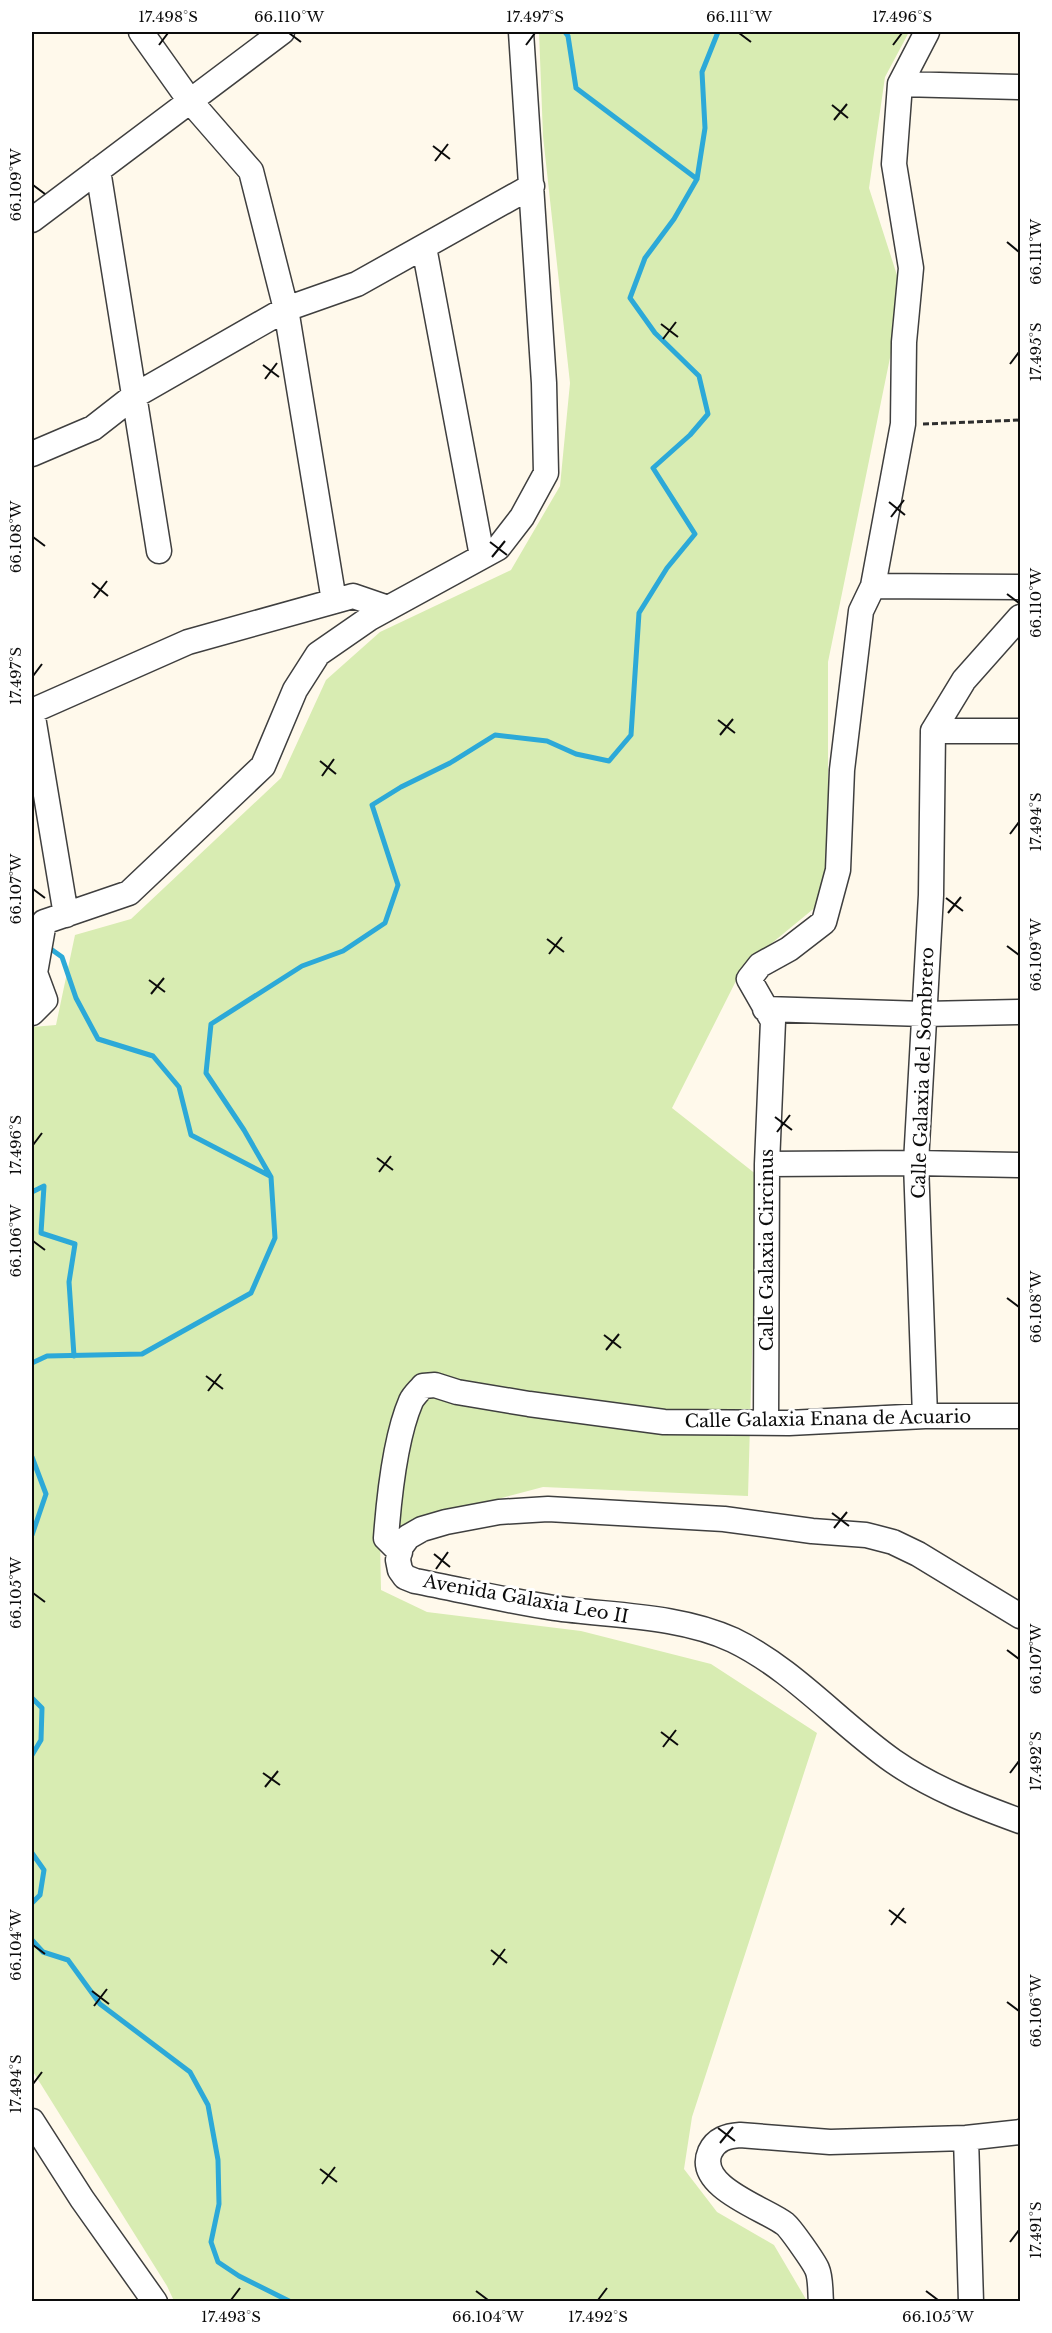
<svg xmlns="http://www.w3.org/2000/svg" width="1052" height="2333" viewBox="0 0 1052 2333" font-family="'Libre Baskerville',serif">
<rect width="100%" height="100%" fill="#fff9eb"/>
<path fill="#d8ecb2" d="M539,32H909L885,77L869,188L903,294L828,662V835L823,901L743,967L672,1108L757,1175L748,1496L543,1487L411,1522L380,1539L381,1590L427,1612L581,1631L711,1664L817,1733L692,2117L684,2169L717,2212L774,2245L807,2301H174L167,2286L32,2070V1027L56,1025L75,935L131,919L281,778L326,680L380,632L511,570L560,486L570,383L543,136Z"/>
<g fill="none" stroke-linecap="round" stroke-linejoin="round">
<path stroke="#2ca9d8" stroke-width="5" d="M565,32L568,36L576,88L697,179
M48,947L62,957L76,998L98,1039L153,1056L179,1087L191,1135L270,1176
M32,1192L44,1186L41,1233L75,1244L69,1282L74,1356
M32,1363L47,1356L142,1354L251,1293L275,1238L271,1177L244,1130L206,1073L211,1024L302,966L343,951L385,923L398,885L372,805L401,787L450,763L495,735L547,741L576,754L609,761L631,735L639,613L667,568L695,534L653,468L690,435L708,414L699,376L655,333L630,298L645,258L674,219L697,179L705,128L702,72L718,32
M32,1457L46,1494L32,1535
M32,1698L42,1708L41,1740L32,1755
M32,1853L44,1870L40,1895L32,1903
M32,1940L43,1952L68,1960L100,2004L190,2072L208,2105L218,2160L219,2204L211,2242L218,2262L239,2276L291,2302"/>
<defs>
<path id="minor" d="M141,32L190,101L251,171L286,309L334,601
M900,84L1020,87
M98,170L159,551
M32,220L282,32
M424,247L482,556
M32,454L93,428L134,396L286,309L357,284L532,186
M873,586L1020,587
M32,711L188,642L353,596L388,608
M32,711L66,915
M933,731L964,680L1020,617
M933,731H1020
M765,1009L924,1014L1020,1012
M32,1013L45,1000L35,973L44,922L129,893L263,766L295,690L318,654L370,618L498,548L522,517L546,473L544,383L521,32
M767,1164L916,1163L1020,1165
M925,1416L916,1163L931,895L933,731
M766,1423L767,1164L773,1021L749,979L760,965L789,949L824,922L838,870L842,770L861,611L873,586L903,424L904,342L911,268L894,164L900,84L927,32
M400,1552L386,1538C389,1497 395,1438 411,1401C414,1395 419,1391 423,1386L435,1385L457,1392L529,1404L664,1422L789,1423L925,1416H1020
M1020,1616L918,1554L893,1542L866,1535L812,1531L724,1519L548,1509L499,1512L446,1522L422,1529L408,1537L400,1548L398,1560L400,1570L405,1577L415,1581C462,1590 508,1601 554,1608C613,1616 679,1615 733,1640C793,1669 839,1723 893,1761C932,1788 976,1805 1020,1821
M32,2121L82,2199L155,2302
M966,2138L971,2302
M821,2302C820,2292 821,2278 817,2269C814,2262 791,2229 785,2224C766,2209 695,2187 710,2152C716,2139 727,2136 740,2135L830,2142L966,2138L1020,2132"/>
</defs>
<use href="#minor" stroke="#3f3f3f" stroke-width="27"/>
<path stroke="#2e2e2e" stroke-width="3" stroke-dasharray="6 3" stroke-linecap="butt" d="M923,424L1020,420"/>
<use href="#minor" stroke="#fff" stroke-width="24"/>
</g>
<path fill="none" stroke="#0c0c0c" stroke-width="2" d="M289,33L301,42M739,33L751,42M159,45L168,33M526,45L535,33M893,45L902,33M832,105L848,118M834,120L847,104M433,146L450,159M435,161L448,144M33,185L45,194M1007,242L1019,252M661,324L678,337M663,339L676,322M1010,364L1019,352M263,365L279,377M265,379L277,363M889,502L905,515M891,517L904,500M33,537L45,546M490,542L507,555M492,557L505,541M92,583L108,596M1007,594L1019,603M94,598L107,581M33,676L42,664M718,720L735,733M720,735L733,719M320,761L336,774M322,776L334,759M1010,834L1019,822M33,889L45,898M946,898L963,911M948,913L961,897M547,939L564,952M1007,946L1019,955M549,954L562,937M149,980L165,992M151,994L164,978M775,1117L792,1130M777,1132L790,1115M33,1145L42,1133M377,1158L393,1170M379,1172L391,1156M33,1241L45,1250M1007,1298L1019,1307M604,1335L621,1348M606,1350L619,1334M206,1376L223,1389M208,1391L221,1374M832,1513L849,1526M834,1528L847,1512M434,1554L450,1567M436,1569L448,1552M33,1593L45,1602M1007,1650L1019,1659M661,1732L678,1745M663,1747L676,1730M263,1773L280,1785M1010,1773L1019,1761M265,1787L278,1771M889,1910L906,1923M891,1925L904,1908M33,1945L45,1954M491,1950L507,1963M493,1965L505,1949M92,1991L109,2004M1007,2002L1019,2011M94,2006L107,1989M33,2084L42,2072M718,2128L735,2141M720,2143L733,2127M320,2169L337,2182M322,2184L335,2167M1010,2242L1019,2230M476,2291L488,2300M926,2291L938,2300M231,2300L240,2288M598,2300L607,2288"/>
<g text-anchor="middle" dominant-baseline="central" stroke-width="6" stroke-linejoin="round" paint-order="stroke">
<g font-size="18" fill="#0c0c0c" stroke="#fff">
<text transform="translate(923 1073) rotate(-88)">Calle Galaxia del Sombrero</text>
<text transform="translate(767 1250) rotate(-90)">Calle Galaxia Circinus</text>
<text transform="translate(828 1419) rotate(-1)">Calle Galaxia Enana de Acuario</text>
<text transform="translate(526 1599) rotate(10)">Avenida Galaxia Leo II</text>
</g>
</g>
<rect width="1052" height="2333" fill="none" stroke="#ffffff" stroke-width="66"/>
<rect x="33" y="33" width="986" height="2267" fill="none" stroke="#0c0c0c" stroke-width="2"/>
<g font-size="15" text-anchor="middle" fill="#0c0c0c">
<text x="168" y="22">17.498°S</text>
<text x="289" y="22">66.110°W</text>
<text x="535" y="22">17.497°S</text>
<text x="739" y="22">66.111°W</text>
<text x="902" y="22">17.496°S</text>
<text transform="translate(16 185) rotate(-90)" y="5">66.109°W</text>
<text transform="translate(1036 252) rotate(-90)" y="5">66.111°W</text>
<text transform="translate(1036 352) rotate(-90)" y="5">17.495°S</text>
<text transform="translate(16 537) rotate(-90)" y="5">66.108°W</text>
<text transform="translate(1036 603) rotate(-90)" y="5">66.110°W</text>
<text transform="translate(16 676) rotate(-90)" y="5">17.497°S</text>
<text transform="translate(1036 822) rotate(-90)" y="5">17.494°S</text>
<text transform="translate(16 889) rotate(-90)" y="5">66.107°W</text>
<text transform="translate(1036 955) rotate(-90)" y="5">66.109°W</text>
<text transform="translate(16 1145) rotate(-90)" y="5">17.496°S</text>
<text transform="translate(16 1241) rotate(-90)" y="5">66.106°W</text>
<text transform="translate(1036 1307) rotate(-90)" y="5">66.108°W</text>
<text transform="translate(16 1593) rotate(-90)" y="5">66.105°W</text>
<text transform="translate(1036 1659) rotate(-90)" y="5">66.107°W</text>
<text transform="translate(1036 1761) rotate(-90)" y="5">17.492°S</text>
<text transform="translate(16 1945) rotate(-90)" y="5">66.104°W</text>
<text transform="translate(1036 2011) rotate(-90)" y="5">66.106°W</text>
<text transform="translate(16 2084) rotate(-90)" y="5">17.494°S</text>
<text transform="translate(1036 2230) rotate(-90)" y="5">17.491°S</text>
<text x="231" y="2322">17.493°S</text>
<text x="488" y="2322">66.104°W</text>
<text x="598" y="2322">17.492°S</text>
<text x="938" y="2322">66.105°W</text>
</g>
</svg>
